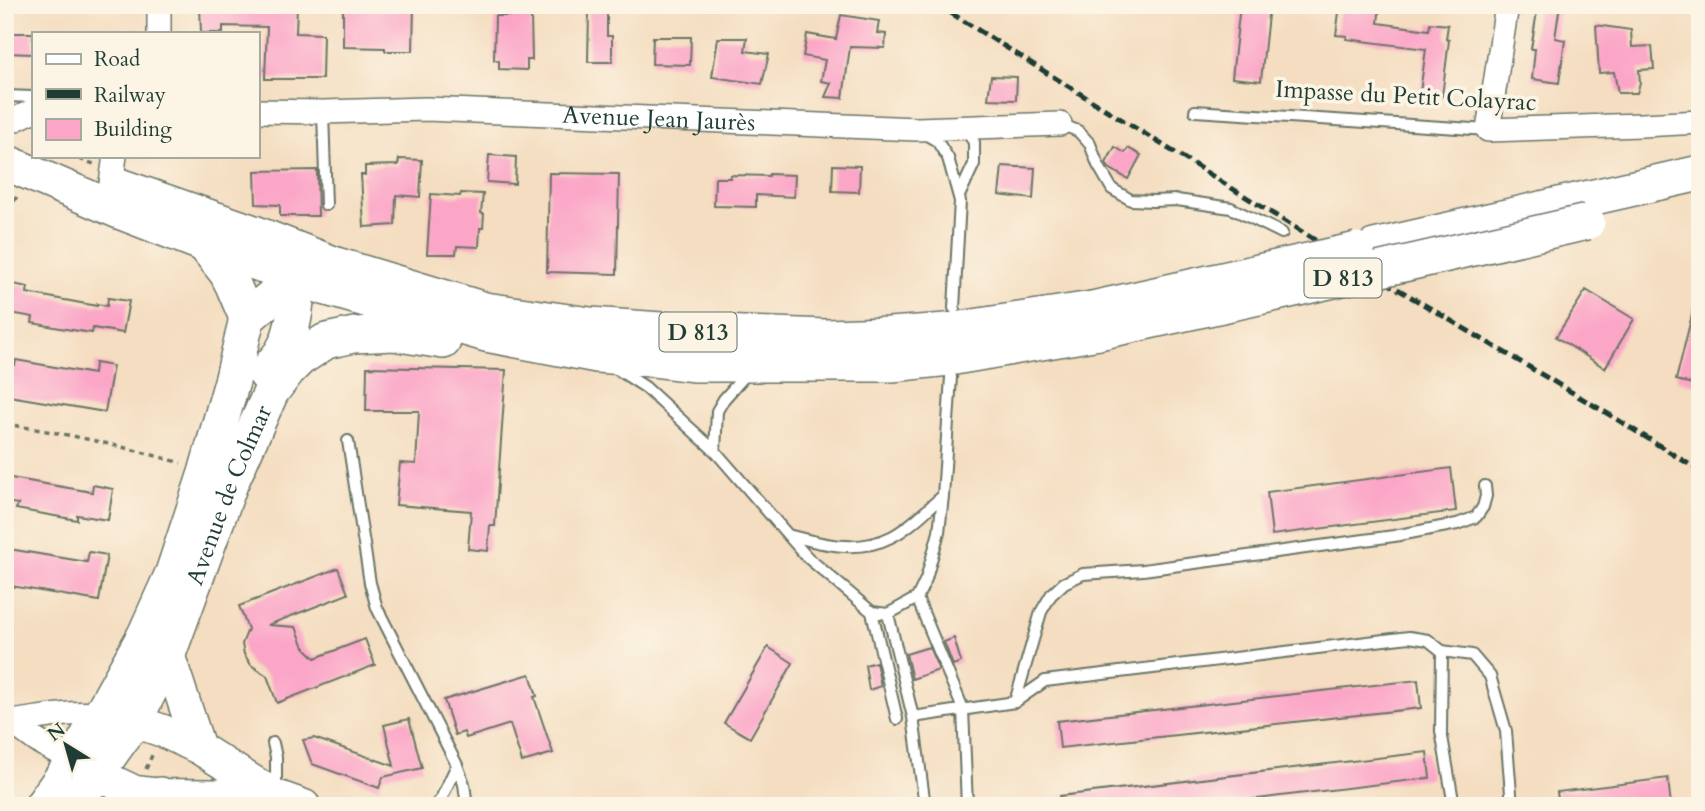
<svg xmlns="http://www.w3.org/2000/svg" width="1705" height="811" viewBox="0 0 1705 811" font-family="Cardo,serif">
<rect width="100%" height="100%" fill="#fcf5e5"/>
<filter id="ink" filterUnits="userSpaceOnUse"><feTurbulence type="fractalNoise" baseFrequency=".0143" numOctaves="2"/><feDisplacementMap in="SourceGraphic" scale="14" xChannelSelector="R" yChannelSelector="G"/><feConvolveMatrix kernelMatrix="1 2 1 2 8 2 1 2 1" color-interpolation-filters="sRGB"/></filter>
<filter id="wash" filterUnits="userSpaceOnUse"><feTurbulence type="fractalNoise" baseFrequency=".00686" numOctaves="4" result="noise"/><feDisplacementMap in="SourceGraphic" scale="28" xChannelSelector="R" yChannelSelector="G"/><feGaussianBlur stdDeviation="1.57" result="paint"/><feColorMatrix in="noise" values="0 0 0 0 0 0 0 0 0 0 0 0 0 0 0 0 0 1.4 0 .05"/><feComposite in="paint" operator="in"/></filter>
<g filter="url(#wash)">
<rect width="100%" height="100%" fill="#f4ddc0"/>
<g id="blocks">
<path fill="#fba6c7" d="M200,5L280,7V5H297L296,33L323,34L322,79H265L267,27L223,26V33H201Z
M343,5H414L413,51H385V48L343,47Z
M1240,5H1269L1261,81L1232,78Z
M1340,5H1380L1378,23L1429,30L1430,23L1448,25L1446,39L1449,40L1442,96L1420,92L1426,49L1346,39L1347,36L1336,35Z
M1538,5H1560L1555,38L1565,40L1559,83L1532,79L1535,49H1531Z
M607,10V36H612V62H588L589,11Z
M841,15L879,21L877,33L886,34L885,48L850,47L843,98L825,97L831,83L821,81L825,60L803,56L807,34L836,39Z
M495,16H531L532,60H527V70L499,69V61L494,60Z
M1596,25L1631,30L1632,47L1652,46L1654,69L1639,70L1640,83L1637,93H1618L1614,72L1599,73Z
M5,33H33V54L5,53Z
M653,37H691L690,65L652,64Z
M718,38H747L745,51L769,54L762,84L712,77Z
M991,76L1017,77L1016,100L988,99Z
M1115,147L1125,153L1128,148L1141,155L1128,179L1109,168L1106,163Z
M489,155L516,157L515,184L487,182Z
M399,159L422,160L420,197L396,195L395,225L364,227L361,175H365V166L398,165Z
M833,165L860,166L859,192L832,191Z
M1002,166L1035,168L1033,199L999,195Z
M317,170L318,216H280V205L256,204L255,171Z
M549,173L619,174L617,274L547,272Z
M769,174L795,175L794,197L756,195V207L714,206L715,178H730V175L769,176Z
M461,193L483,194L481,213L484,214L483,228H480L479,247L457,246L456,254H427L431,194L460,196Z
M8,283L28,287L27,293L97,306V304L107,306L108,298L129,301L123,333L93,328L92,333L66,329L32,323L33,317L5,312V299Z
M1586,290L1634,319L1605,368L1556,337Z
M1694,307H1700V386L1676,380Z
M16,360L94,374L95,363L113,366L105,412L9,396L11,387L8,386L11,365H15Z
M367,367L506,370L495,526H490L488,551L468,549L471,511L396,505L400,463L416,464L419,411H366Z
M1451,468L1456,511L1272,535L1267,492Z
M5,477L92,492L93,485L113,489L108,520L77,515V520L16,509L18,504L5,502Z
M9,549L87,562L89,552L107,555L99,601L5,585V554H8Z
M338,568L348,594L268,625L296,627L304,647L315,658L365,639L375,665L277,703L267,676L251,665L244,654L242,644L248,629L239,606Z
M954,638L961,662L953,665L944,642Z
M768,647L793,663L750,738L724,723Z
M929,647L939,670L912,679L906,654Z
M876,662L881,686L869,690L865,665Z
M530,674L537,696L534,697L553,753L522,762L510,724L466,738L464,732L455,735L444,700Z
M1418,680L1421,708L1060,748L1057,721Z
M409,719L422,768L383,777L379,788L312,764L303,740L314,738L394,766L384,725Z
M1427,752L1430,778L1199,806H1061L1060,796Z
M1668,778L1671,806H1559L1557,792Z"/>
</g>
</g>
<g filter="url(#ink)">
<use href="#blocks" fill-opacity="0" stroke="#6a7565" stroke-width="2"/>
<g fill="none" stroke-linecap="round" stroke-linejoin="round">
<defs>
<path id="lane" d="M5,96L33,97
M1195,111L1488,130
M323,112L326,205
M1060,124L1078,131L1090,144L1098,165L1112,189L1131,200L1153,201L1177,200L1231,208L1282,233
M925,134L937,141L948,158L960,201L954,308
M959,196L974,164V142L964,128
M614,367L645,387L715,451L807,557L872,612L888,614
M348,441L370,583L377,608L457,765L464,784L467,806
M715,451L717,411L724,399L749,371
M788,535C822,544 858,554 891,537C910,528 927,509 943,496
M917,598L963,709L967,806
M872,612L897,719
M1442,651L1441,731L1454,806
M1015,702L1041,612L1051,595L1064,583L1083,574L1143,570L1394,536L1457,524L1476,517L1483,507L1486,496L1485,486
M913,717L1015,702L1045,681L1409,637L1428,640L1442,651L1472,655L1490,676L1506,731L1512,806
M273,743L276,757V790
M435,806L441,799L457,765
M925,806L913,717L888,614L917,598L926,579L939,532L943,496L951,377"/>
<g id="street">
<path d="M1507,5L1488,130L1642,125L1700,122"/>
<path d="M159,33V5"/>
<path id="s1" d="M257,111L323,112L426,109L917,129L1060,124"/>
<path d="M5,124L33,111"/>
<path d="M115,156L111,183L116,200"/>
<path d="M5,721L11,722C43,718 77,709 110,716"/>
<path d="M11,722L37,741L86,768"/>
</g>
<path id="secondary" d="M168,654L199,748L276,796L304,806
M134,721L163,731L199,748
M97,774L135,792L160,795L275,796"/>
<g id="primary">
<path d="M5,162L119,211L204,244L327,288L486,334L597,355L652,359L693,364H892L949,358L1099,332"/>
<path d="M119,186L254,233L336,265L485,310L590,325L690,332L826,337L889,335L947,331L1092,309"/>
<path d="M204,244L227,273L233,285L247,318"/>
<path d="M1374,247L1700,173"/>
<path d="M247,318L295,277L311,272"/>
<path d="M266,374C270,365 277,360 282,352C293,335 299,298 295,278C294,271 288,264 285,258"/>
<path d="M42,806L73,762L101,714L145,635L173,573L206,473L233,378L247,318"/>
<path id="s2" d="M73,806L134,721L168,654L230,484L271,392L288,370L300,358L326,341L354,335L393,333L443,341"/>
<path d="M125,806L160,795"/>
</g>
</defs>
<use href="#lane" stroke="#6a7565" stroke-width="14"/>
<use href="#street" stroke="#6a7565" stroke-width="26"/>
<use href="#secondary" stroke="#6a7565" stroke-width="35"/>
<use href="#primary" stroke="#6a7565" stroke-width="38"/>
<path stroke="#6a7565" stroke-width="3.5" stroke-dasharray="5 5" stroke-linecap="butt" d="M70,156L94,164
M5,219L17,196
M5,424C64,433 123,446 181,463
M146,769L153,753"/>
<use href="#lane" stroke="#fff" stroke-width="10"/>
<use href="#street" stroke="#fff" stroke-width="23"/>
<use href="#secondary" stroke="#fff" stroke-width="32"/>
<use href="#primary" stroke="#fff" stroke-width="35"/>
<path stroke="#1f3d34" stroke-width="5" stroke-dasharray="10 5" stroke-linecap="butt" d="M938,5L1315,240L1610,415L1700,471"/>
<defs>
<path id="primary-bridge" d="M1092,309L1357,250
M1099,332L1277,293L1587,222"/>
</defs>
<use href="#primary-bridge" stroke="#6a7565" stroke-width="38" stroke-linecap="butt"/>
<use href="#primary-bridge" stroke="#fff" stroke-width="35"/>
</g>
</g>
<g text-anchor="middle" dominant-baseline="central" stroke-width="7" stroke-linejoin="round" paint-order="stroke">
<g fill="#fcf5e5" stroke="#617469" stroke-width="2">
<rect x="1304.5" y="258.5" width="77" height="39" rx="5"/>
<rect x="659.5" y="312.5" width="77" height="39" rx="5"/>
</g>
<g font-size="23" font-weight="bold" fill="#1f3d34">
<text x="1343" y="278">D 813</text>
<text x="698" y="332">D 813</text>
</g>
<g font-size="24" fill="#1f3d34" stroke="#fcf5e5">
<text transform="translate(1406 96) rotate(3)">Impasse du Petit Colayrac</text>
<text stroke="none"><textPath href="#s1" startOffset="402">Avenue Jean Jaurès</textPath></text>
<text stroke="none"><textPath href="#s2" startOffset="350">Avenue de Colmar</textPath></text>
</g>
</g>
<rect width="1705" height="811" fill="none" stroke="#fcf5e5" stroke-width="28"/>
<rect x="32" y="32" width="228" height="126" fill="#fcf5e5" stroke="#a4ab9e" stroke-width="2"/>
<rect x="46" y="54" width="35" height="10" fill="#ffffff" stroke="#a4ab9e" stroke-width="2"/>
<text x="94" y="66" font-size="21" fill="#1f3d34">Road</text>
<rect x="46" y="89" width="35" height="10" fill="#1f3d34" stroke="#a4ab9e" stroke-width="2"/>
<text x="94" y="102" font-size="21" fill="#1f3d34">Railway</text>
<rect x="46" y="119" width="35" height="21" fill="#fba6c7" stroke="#a4ab9e" stroke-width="2"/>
<text x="94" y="136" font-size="21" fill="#1f3d34">Building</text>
<g transform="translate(66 745) rotate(323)" stroke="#fcf5e5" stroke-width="5" paint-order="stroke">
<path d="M0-5L12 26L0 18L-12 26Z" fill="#1f3d34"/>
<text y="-10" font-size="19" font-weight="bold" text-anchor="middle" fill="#1f3d34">N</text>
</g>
</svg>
